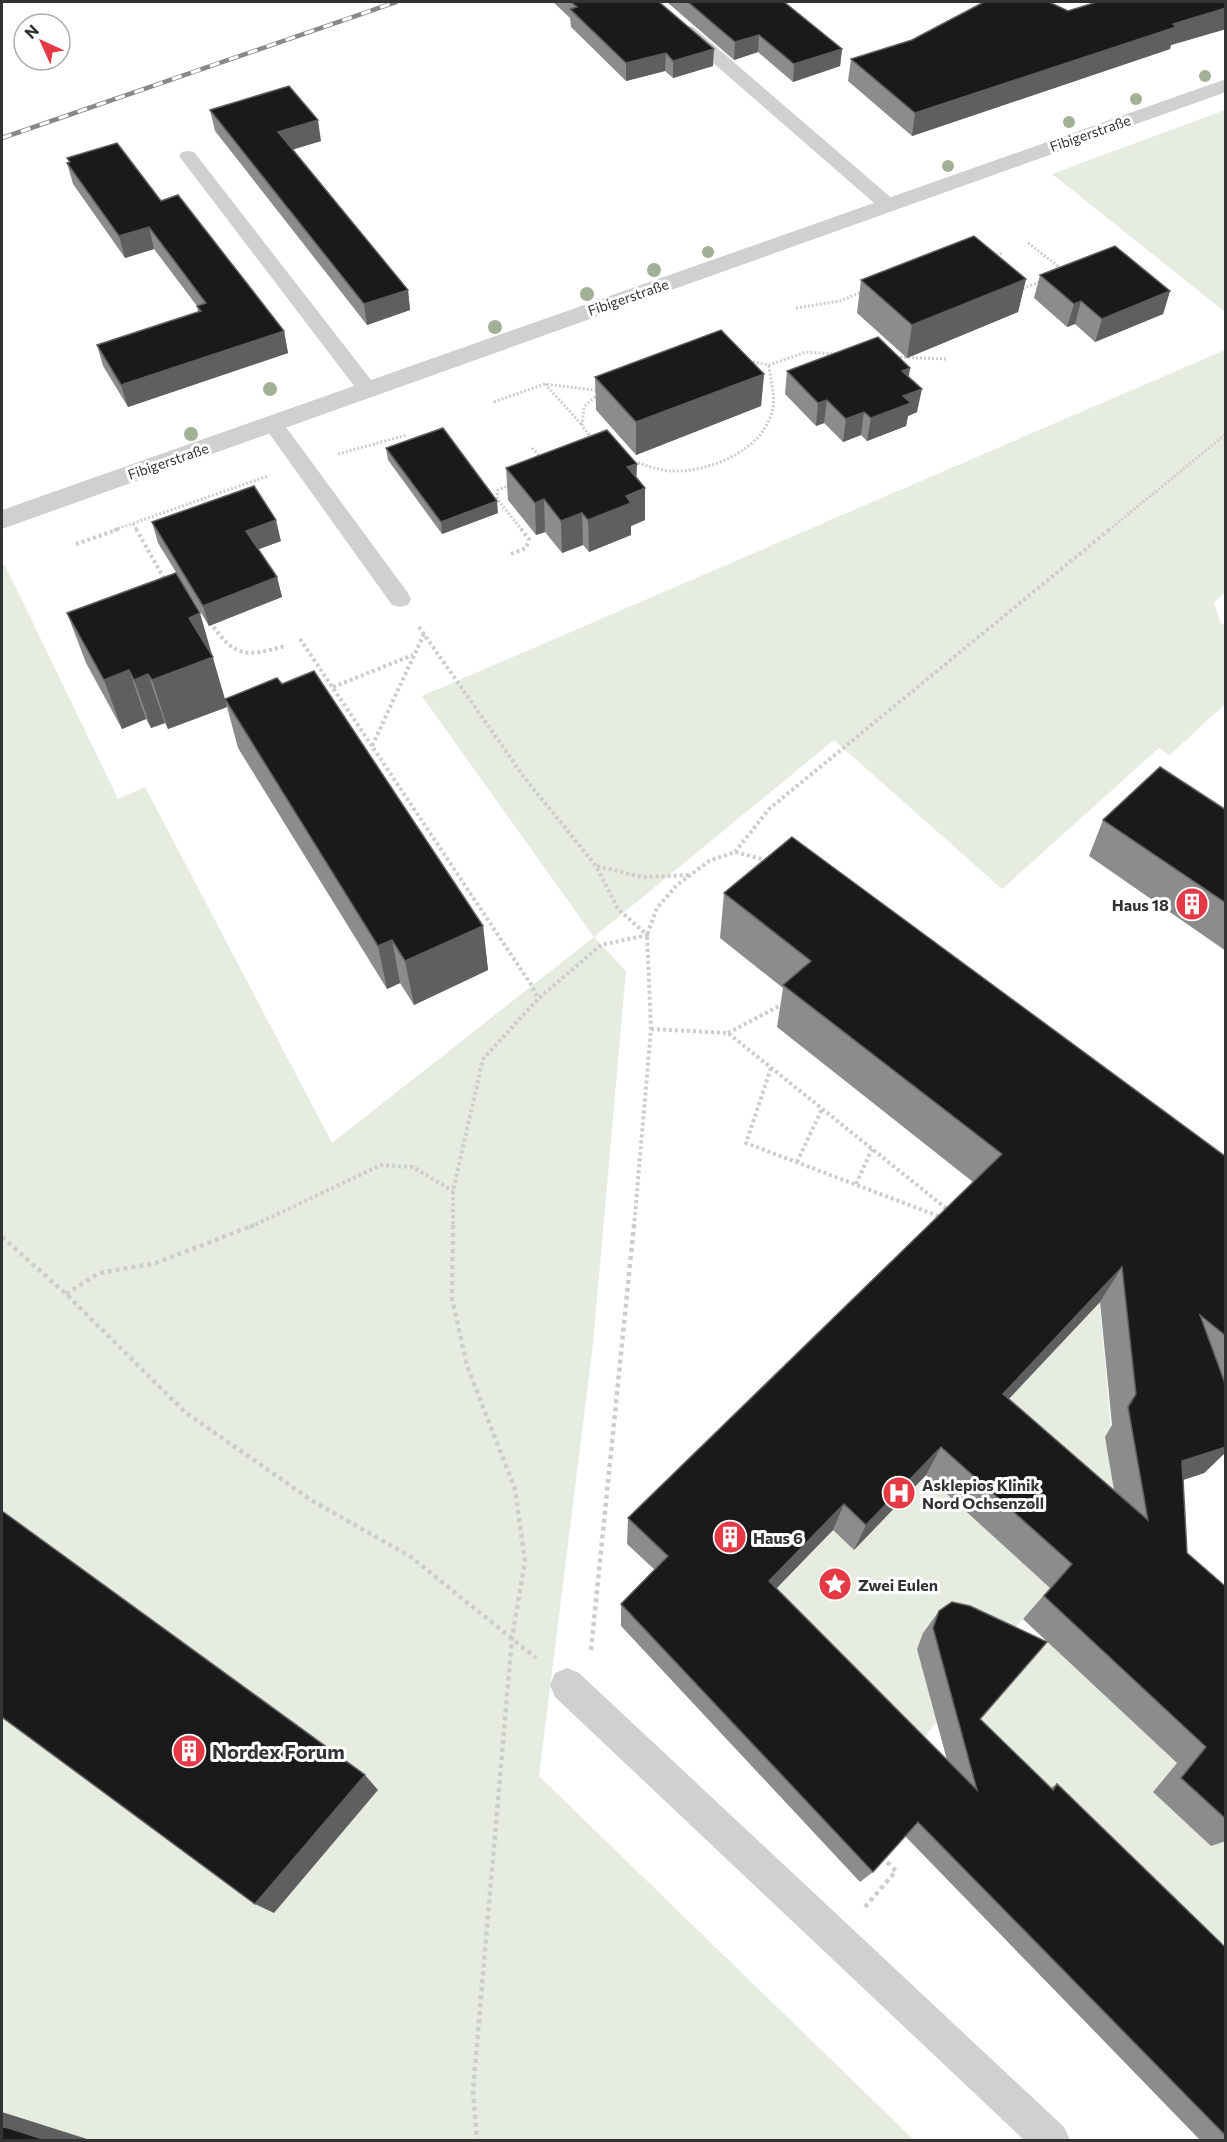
<svg xmlns="http://www.w3.org/2000/svg" width="1227" height="2142" viewBox="0 0 1227 2142" font-family="Commissioner,sans-serif">
<rect width="100%" height="100%" fill="#fff"/>
<path fill="#e6ecdf" d="M1225,110H1226L1225,312L1052,174Z
M1225,350L1226,592L1214,602L1220,622L1225,626V704L1170,755L1159,748L1002,889L834,740L594,937L626,971L593,1344L539,1776L914,2140H2V566L5,565L118,799L145,787L332,1143L594,937L422,696Z
M1093,1282L1112,1296L1100,1308L1119,1517L983,1397Z
M905,1456L1050,1588L989,1657L910,1755L761,1604L833,1530L854,1550L889,1513Z
M1046,1640L1177,1763L1153,1792L1225,1826V1985L962,1737Z"/>
<g fill="none" stroke-linecap="round" stroke-linejoin="round">
<path stroke="#cdcdcd" stroke-width="3" stroke-dasharray="2 2" stroke-linecap="butt" d="M1028,243L1063,270
M992,256L1003,253
M1019,290L1040,282
M796,308L840,301L864,291
M896,357L946,359
M749,361L769,365L806,352L838,354
M545,384L582,425
M494,402L545,384L600,391
M592,438L582,426L584,407L599,393
M532,448L541,458
M338,454L407,435
M634,462C646,465 658,470 670,471C709,473 766,450 773,407C775,393 770,379 769,365
M510,485L498,490L497,499L522,530
M133,524L137,530
M114,530L268,476
M1109,530L1226,434"/>
<path stroke="#cdcdcd" stroke-width="4" stroke-dasharray="3 3" stroke-linecap="butt" d="M136,529L165,580
M76,544L119,529
M511,554L526,548L529,539L521,529
M210,622C235,658 245,657 285,646
M419,627L524,777L596,866L618,909L647,935L601,945L538,999L483,1059L453,1191V1227
M424,634L372,746L532,986L538,999
M300,639L372,746
M333,687L413,655
M735,852L769,809L1110,529
M597,866L642,877L689,875
M651,1029L728,1033L948,1210
M728,1033L783,1004
M771,1068L746,1143L941,1217
M797,1162L822,1109
M856,1184L872,1149
M250,1227L381,1165L413,1167L453,1191
M634,1227L651,1029L647,935L657,908L677,885L709,861L735,852L769,861"/>
<path stroke="#cdcdcd" stroke-width="4.5" stroke-dasharray="4 4" stroke-linecap="butt" d="M453,1225L452,1298L467,1366L515,1489L525,1561L512,1638L473,2090L477,2140
M2,1237L66,1294L185,1412L311,1500L411,1557L536,1658
M66,1294L99,1273L156,1263L254,1225
M591,1650L634,1225
M865,1907L896,1871L882,1857"/>
<path fill="#d0d0d0" fill-rule="evenodd" d="M687,26L693,27L895,201L897,205L895,209H881L681,35L679,31Z
M188,151L194,152L375,385L378,390L375,395H361L182,160L179,156L182,152Z
M273,417L280,419L408,593L411,599L408,605L400,607L392,605L266,429L263,424L266,419Z
M567,1668L579,1673L1064,2127L1070,2140H1024L555,1697L550,1685L555,1673Z"/>
<path fill="#d0d0d0" fill-rule="evenodd" d="M1226,79V92L2,529V510Z"/>
<defs>
<path id="rail" d="M2,138L396,2"/>
</defs>
<use href="#rail" stroke="#888" stroke-width="4.5"/>
<use href="#rail" stroke="#fff" stroke-width="3" stroke-dasharray="10" stroke-linecap="butt"/>
</g>
<g fill="#a2b095">
<circle cx="1205" cy="76" r="6"/>
<circle cx="1136" cy="99" r="6"/>
<circle cx="1069" cy="122" r="6"/>
<circle cx="948" cy="166" r="6"/>
<circle cx="708" cy="252" r="6"/>
<circle cx="654" cy="270" r="7"/>
<circle cx="587" cy="294" r="7"/>
<circle cx="495" cy="327" r="7"/>
<circle cx="270" cy="389" r="7"/>
<circle cx="191" cy="434" r="7"/>
</g>
<path fill="#8c8c8c" fill-rule="evenodd" d="M553,2H659L713,66L673,78L665,71L626,81L571,27L570,18Z
M667,2H786V3L842,49L840,66L793,82L758,52L734,60Z
M1226,2V29L1171,45L1170,49L912,136L848,81L851,59L1068,11Z
M210,110L321,141L293,149L408,290L410,310L367,325L215,131Z
M67,158L161,201L284,331L288,353L128,407L103,366L97,345L198,312L197,306L154,249L125,258L73,184L67,163L69,162Z
M1040,275L1170,291L1163,314L1095,342L1075,324L1067,327L1034,298Z
M1026,279L1018,312L907,358L857,313L861,280Z
M910,368L909,377L917,412L908,416L906,426L867,441L861,435L843,442L824,423L816,426L785,394L787,371Z
M764,374L761,406L636,455L596,410L595,377Z
M386,448L498,513L442,534L388,460Z
M506,468L637,477L645,488V520L631,526V535L589,552L583,545L562,553L545,532L536,535L508,500Z
M152,522L281,541L258,549L277,577L282,597L209,626L158,543Z
M67,613L212,655L225,699L282,684L483,926L488,970L414,1005L400,983L387,989L238,748L227,707L168,729L165,723L151,728L146,719L122,729L86,663Z
M1226,810V951L1089,856L1103,820Z
M724,893L1226,1157V1452L1204,1473L1183,1480L1187,1553L1226,1587V1841L1211,1846L1153,1792L1177,1763L1023,1619L1050,1588L926,1475L854,1550L833,1530L776,1589L947,1760L917,1649L923,1633L939,1611L980,1719L1051,1788L1057,1784L1226,1948V2140H1200L905,1836L873,1872L860,1882L621,1626V1604L655,1570L627,1544L628,1518L973,1182L777,1027L783,988L720,938ZM1100,1302L1112,1425L1105,1437L1114,1490L1009,1399Z"/>
<path fill="#5f5f5f" d="M1226,8V29L1171,45L1170,49L912,136L915,113L1173,24Z
M759,35L758,52L734,60L735,42Z
M714,49L713,66L673,78V61Z
M842,49L840,66L793,82L794,64Z
M666,53L665,71L626,81V63Z
M318,120L321,141L282,153L278,132Z
M149,227L154,249L125,258L119,236Z
M1026,279L1018,312L907,358L912,325Z
M408,290L410,310L367,325L364,304Z
M1170,291L1163,314L1095,342L1102,319Z
M1081,301L1075,324L1067,327L1074,304Z
M284,331L288,353L128,407L121,385Z
M910,368L906,391L902,371Z
M764,374L761,406L636,455V422Z
M922,389L917,412L908,416L906,426L867,441L871,418L903,396Z
M827,400L824,423L816,426L818,403Z
M864,412L861,435L843,442L846,419Z
M637,464L636,491L645,488V520L631,526V535L589,552L588,520L626,496L627,467Z
M544,499L545,532L536,535L535,503Z
M497,501L498,513L442,534L441,522Z
M582,513L583,545L562,553L561,521Z
M276,520L281,541L251,552L246,531Z
M277,577L282,597L209,626L203,606Z
M200,613L227,707L168,729L152,680L189,618Z
M129,670L146,719L122,729L104,680Z
M148,674L165,723L151,728L134,680Z
M483,926L488,970L414,1005L405,961Z
M392,940L400,983L387,989L378,946Z
M1122,1267L1100,1302L985,1424L1003,1394Z
M941,1447L926,1475L854,1550L866,1525Z
M1226,1447V1452L1204,1473L1156,1489L1182,1461Z
M844,1504L833,1530L761,1604L769,1581Z
M365,1775L378,1790L274,1913L255,1904Z
M2,2112L87,2139L86,2140H46L2,2126Z"/>
<path fill="#1a1a1a" stroke="#5f5f5f" stroke-width="1.5" fill-rule="evenodd" d="M571,2H659L714,49L673,61L666,53L626,63L570,9L577,7Z
M688,2H784L842,49L794,64L759,35L735,42Z
M984,2H1049L1068,11L1097,2H1226V8L1173,24L1176,27L915,113L851,59L912,40Z
M289,86L318,120L278,132L408,290L364,304L210,110Z
M117,143L161,201L178,195L284,331L121,385L97,345L201,311L197,306L206,303L149,227L119,236L67,163L70,162L67,158Z
M974,236L1026,279L912,325L861,280Z
M1115,246L1170,291L1102,319L1081,301L1074,304L1040,275Z
M721,330L764,374L636,422L595,377Z
M878,337L910,368L902,371L922,389L903,396L911,403L871,418L864,412L846,419L827,400L818,403L787,371Z
M443,428L497,501L441,522L386,448Z
M607,430L637,464L627,467L645,488L626,496L631,503L588,520L582,513L561,521L544,499L535,503L506,468Z
M254,486L276,520L246,531L277,577L203,606L152,522Z
M176,573L200,613L189,618L213,657L152,680L148,674L134,680L129,670L104,680L67,613Z
M314,671L483,926L405,961L392,940L378,946L225,699L277,678L282,684Z
M1160,767L1226,810V903L1103,820Z
M792,837L1226,1157V1336L1200,1315L1226,1386V1447L1182,1461L1187,1553L1226,1587V1819L1181,1778L1206,1747L1044,1596L1072,1564L941,1447L866,1525L844,1504L769,1581L977,1790L933,1628L939,1611L952,1602L970,1606L1047,1642L980,1719L1053,1790L1057,1784L1226,1948V2136L918,1822L873,1872L621,1604L668,1556L628,1518L1002,1154L783,985L811,961L724,893ZM1122,1267L1136,1394L1128,1407L1148,1520L1003,1394Z
M2,1511L365,1775L255,1904L2,1717Z
M2,2126L46,2140H2Z"/>
<defs>
<symbol id="building-disc" viewBox="-11 -11 22 22"><circle r="9.5" fill="#e63946" stroke="#fff"/><path d="M-4-6H4V6H1V3H-1V6H-4ZM-2.5-4.3h1.7v1.8h-1.7ZM.8-4.3h1.7v1.8H.8ZM-2.5-1h1.7V.8h-1.7ZM.8-1h1.7V.8H.8Z" fill="#fff"/></symbol>
<symbol id="hospital-disc" viewBox="-11 -11 22 22"><circle r="9.5" fill="#e63946" stroke="#fff"/><path d="M-5-5h3v3.5h4V-5h3V5h-3V1.5h-4V5h-3Z" fill="#fff"/></symbol>
<symbol id="sight-disc" viewBox="-11 -11 22 22"><circle r="9.5" fill="#e63946" stroke="#fff"/><path d="M0-6L1.8-2.2L6-1.7L2.9 1.2L3.7 5.4L0 3.3L-3.7 5.4L-2.9 1.2L-6-1.7L-1.8-2.2Z" fill="#fff"/></symbol>
</defs>
<g fill-rule="evenodd">
<use href="#building-disc" x="1173" y="885" width="38" height="38"/>
<use href="#hospital-disc" x="880" y="1474" width="38" height="38"/>
<use href="#building-disc" x="711" y="1518" width="38" height="38"/>
<use href="#sight-disc" x="816" y="1565" width="38" height="38"/>
<use href="#building-disc" x="170" y="1732" width="38" height="38"/>
</g>
<g text-anchor="middle" dominant-baseline="central" stroke-width="6" stroke-linejoin="round" paint-order="stroke">
<g font-size="14" fill="#333" stroke="#fff">
<text transform="translate(1090 133) rotate(-19)">Fibigerstraße</text>
<text transform="translate(628 297) rotate(-19)">Fibigerstraße</text>
<text transform="translate(168 461) rotate(-19)">Fibigerstraße</text>
</g>
<g font-size="16" font-weight="bold" fill="#333" stroke="#fff" text-anchor="start">
<text x="1169" y="904" text-anchor="end">Haus 18</text>
<text x="922" y="1484">Asklepios Klinik<tspan x="922" dy="18">Nord Ochsenzoll</tspan></text>
<text x="753" y="1537">Haus 6</text>
<text x="858" y="1584">Zwei Eulen</text>
</g>
<g font-size="20" font-weight="bold" fill="#333" stroke="#fff" text-anchor="start">
<text x="212" y="1751">Nordex Forum</text>
</g>
</g>
<rect width="1227" height="2142" fill="none" stroke="#333333" stroke-width="6"/>
<g transform="translate(42 42) rotate(315)"><circle r="28" fill="#ffffff" stroke="#adadad" stroke-width="1.5"/>
<path d="M0-4.5L10 22L0 15L-10 22Z" fill="#e63946"/>
<text y="-9" font-size="16" font-weight="bold" text-anchor="middle" fill="#333333">N</text>
</g>
</svg>
